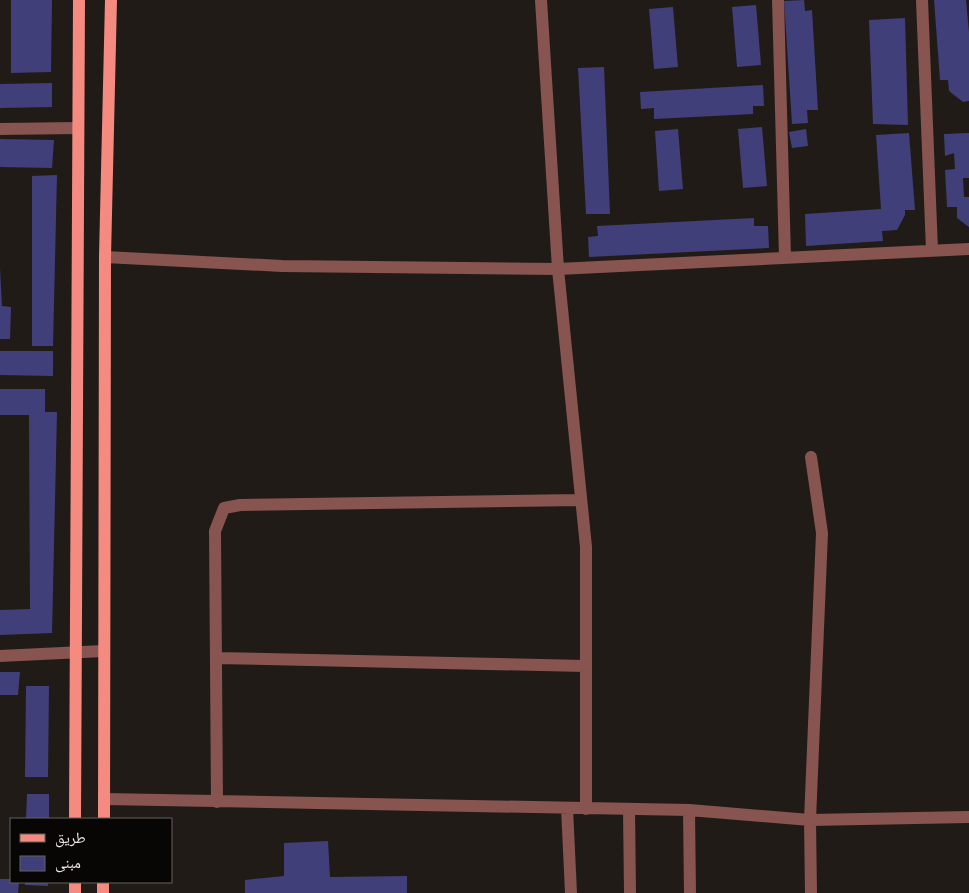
<svg xmlns="http://www.w3.org/2000/svg" width="969" height="893" viewBox="0 0 969 893" font-family="Ubuntu,'Noto Naskh Arabic',sans-serif">
<rect width="100%" height="100%" fill="#201b16"/>
<path fill="#403f79" d="M11,0H52L51,72L11,73Z
M804,0L805,11L812,10L818,110H807L808,123L792,124L784,1Z
M934,0H966L969,32V101L963,102L949,91L948,80H940Z
M756,5L761,65L737,67L732,7Z
M673,7L678,67L654,69L649,9Z
M905,18L908,125L873,124L869,20Z
M604,67L610,214H586L578,68Z
M52,83V107L0,108V84Z
M763,85L764,106H753V114L654,119V108L641,109L640,92Z
M762,127L767,186L743,188L738,129Z
M678,129L683,189L659,191L655,131Z
M806,129L808,146L792,148L789,132Z
M909,133L915,210H905V215L897,230L882,231L883,241L806,246L805,214L881,209L876,135Z
M969,133V178H963L964,197H969V227L957,218V207H947L945,170L955,169L954,153L945,156L944,134Z
M0,139L54,140L52,168L0,167Z
M57,175L53,346H32V176Z
M754,218V226H768L769,248L589,257L588,237L598,236L597,226Z
M0,268L2,306L11,307L10,339H0Z
M0,351H53V376L0,375Z
M0,389H45V412H57L52,633L0,635V610L30,609L29,415H0Z
M0,672H20L18,695H0Z
M26,686H49L48,777H25Z
M27,794H49V819H26Z
M328,841L330,877L407,876V893H245V880L284,876V843Z
M0,879H11V882H19L18,893H0Z
M25,882H48V886L25,885Z"/>
<g fill="none" stroke-linecap="round" stroke-linejoin="round">
<path stroke="#87544f" stroke-width="12" d="M541,0L558,269L586,547V809
M778,0L785,257
M922,0L932,250
M0,129L78,128
M105,257L282,266L558,269L969,249
M811,457L822,533L810,820L811,893
M0,656L103,651
M216,658L585,666
M104,799L689,810L810,820L969,817
M217,802L215,531L224,508L240,505L581,500
M567,808L571,893
M629,809L630,893
M689,810L690,893"/>
<path stroke="#f58a81" stroke-width="12" d="M75,819L79,0
M104,819L105,257L111,0
M75,893V882
M103,893V882"/>
</g>
<rect x="10" y="818" width="162" height="65" fill="#080605" stroke="#64615f"/>
<rect x="20" y="834" width="25" height="8" fill="#f58a81" stroke="#64615f"/>
<text x="55" y="843" font-size="15" fill="#eeeae6">طريق</text>
<rect x="20" y="856" width="25" height="15" fill="#403f79" stroke="#64615f"/>
<text x="55" y="868" font-size="15" fill="#eeeae6">مبنى</text>
</svg>
